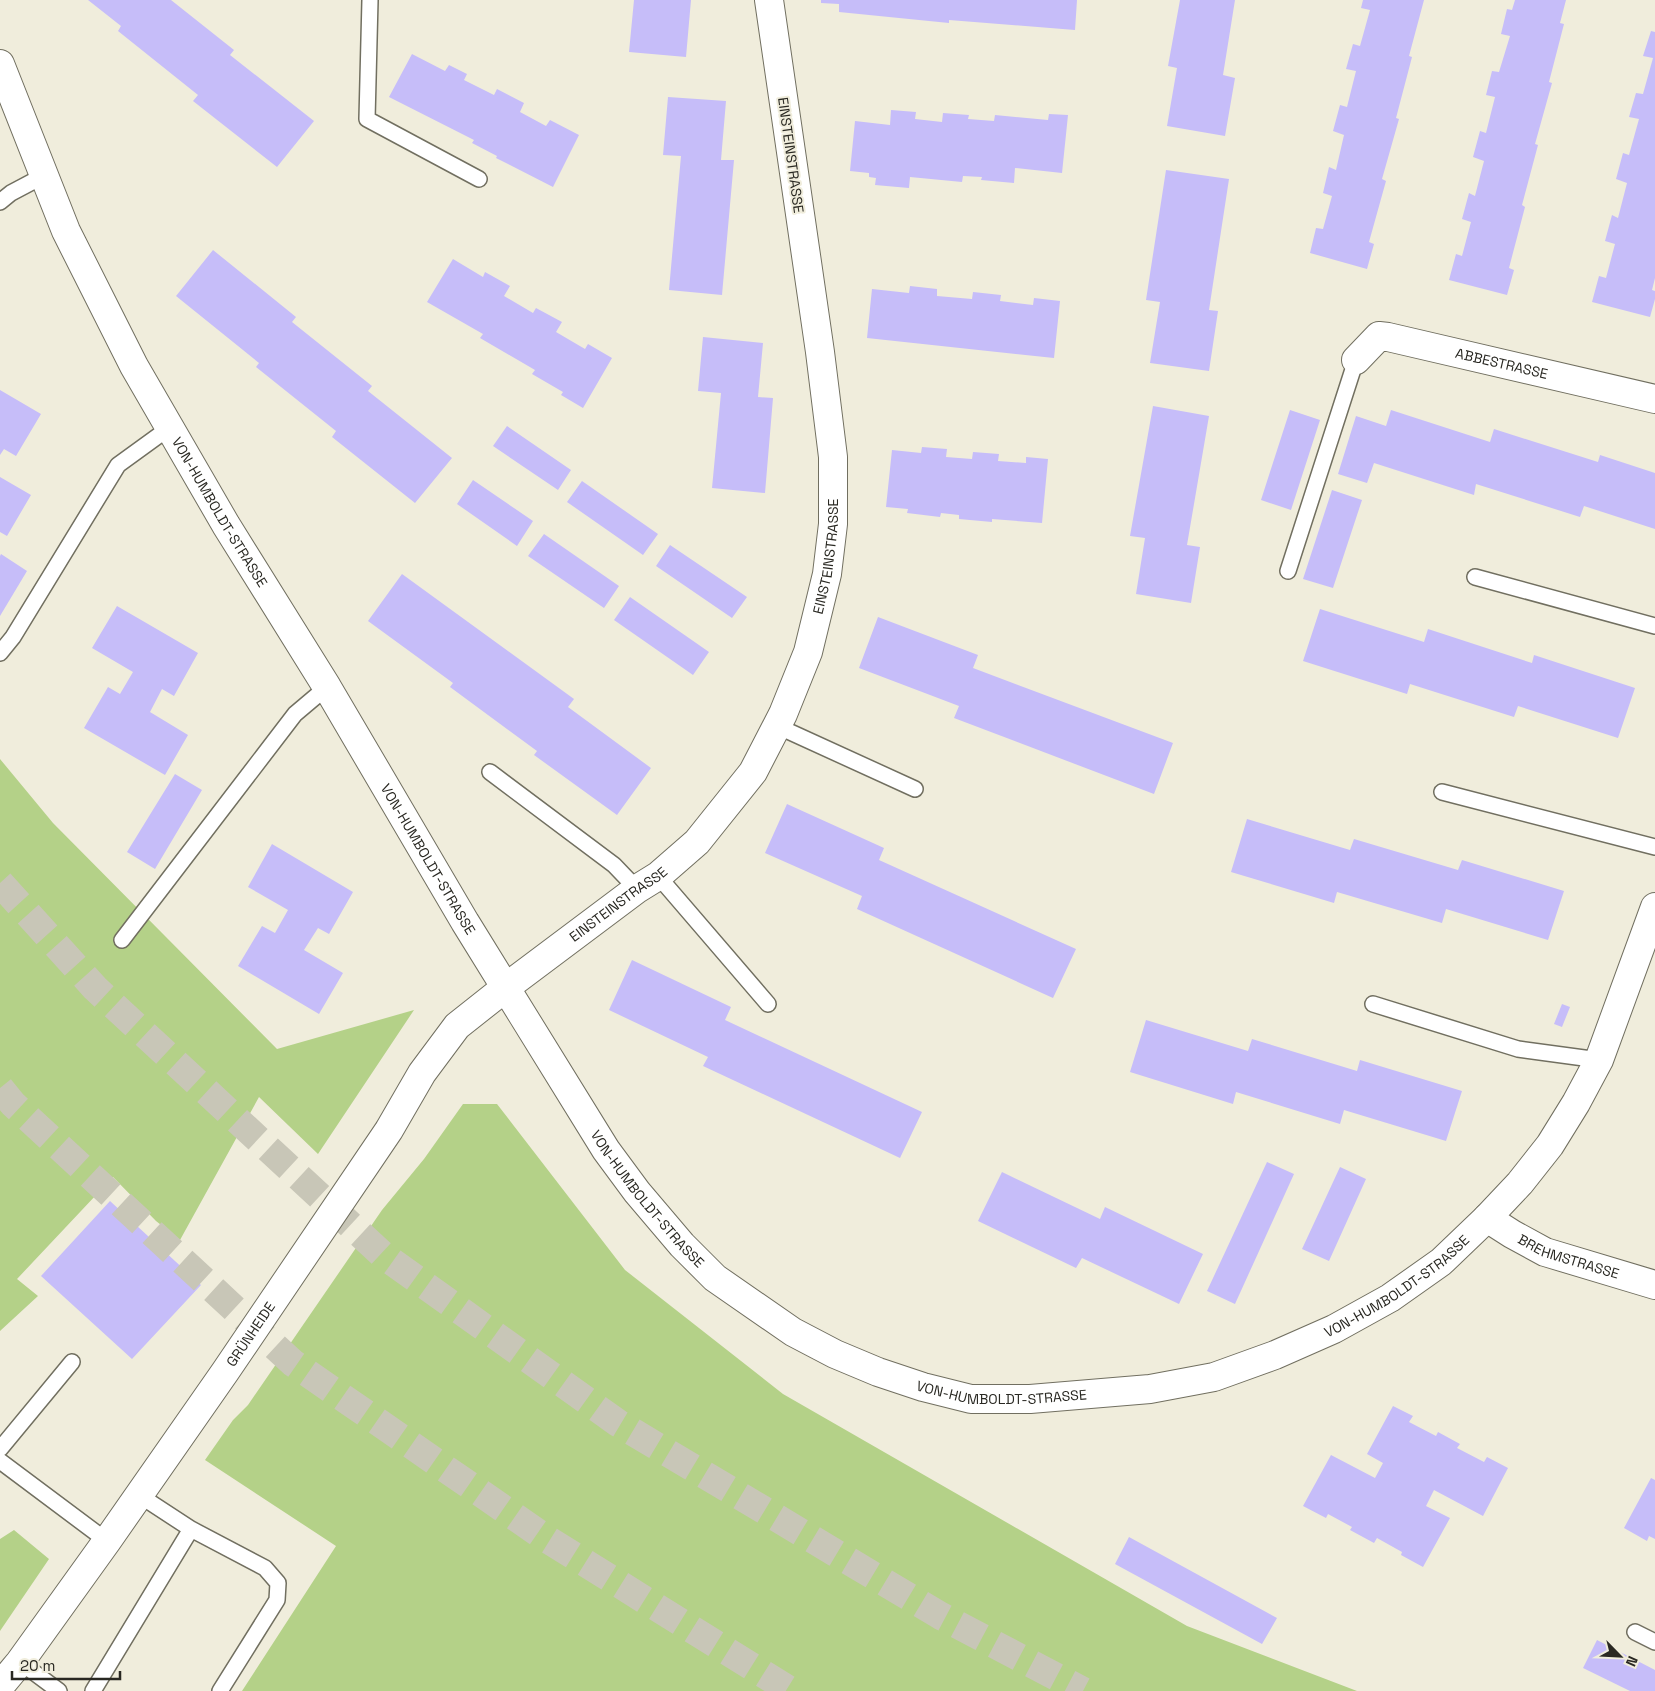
<svg xmlns="http://www.w3.org/2000/svg" width="1655" height="1691" viewBox="0 0 1655 1691" font-family="'Space Grotesk',sans-serif">
<rect width="100%" height="100%" fill="#f0eddc"/>
<path fill="#b4d188" d="M0,759L53,823L277,1049L414,1010L318,1154L259,1097L180,1240L156,1221L113,1177L17,1279L38,1296L0,1331Z
M463,1104H497L625,1270L783,1394L1187,1626L1357,1691H242L336,1546L205,1460L233,1420L248,1405L382,1210L424,1159Z
M14,1530L49,1559L0,1631V1539Z"/>
<path fill="#c6bdf9" d="M88,0H171L234,50L230,55L314,121L277,167L193,101L198,95L118,31L121,26Z
M634,0H691L686,57L629,52Z
M821,0H1077L1075,30L949,20V23L839,12V4L821,3Z
M1180,0H1235L1223,75L1235,78L1225,136L1167,126L1177,68L1168,66Z
M1363,0H1424L1409,56L1412,57L1396,118L1399,119L1382,179L1386,181L1369,242L1374,244L1367,269L1310,253L1316,228L1323,229L1332,196L1323,193L1329,167L1336,170L1344,135L1333,131L1340,105L1347,107L1356,71L1346,69L1353,44L1360,46L1370,10L1361,8Z
M1515,0H1566L1560,23L1564,24L1549,82L1552,83L1535,144L1538,145L1522,205L1525,207L1509,268L1514,270L1507,295L1449,280L1456,254L1462,256L1471,222L1462,219L1469,193L1475,196L1484,161L1473,157L1480,131L1486,133L1495,97L1486,95L1492,71L1499,72L1510,36L1501,34L1507,9L1512,10Z
M1651,31L1655,32V278L1652,290L1655,291V299L1650,317L1592,302L1599,276L1606,278L1615,244L1605,241L1612,215L1618,218L1627,183L1616,179L1623,153L1629,155L1639,119L1629,117L1636,93L1643,94L1653,58L1643,56Z
M412,54L445,71L449,65L467,74L464,80L494,95L497,89L524,103L520,112L546,126L550,120L579,135L553,187L496,158L497,156L472,143L474,140L389,97Z
M668,97L726,101L721,160H734L722,295L669,290L681,156L663,155Z
M891,110L916,112L915,119L942,122L943,113L969,115L968,119L994,121L995,115L1048,120L1049,114L1068,115L1062,173L1015,168L1014,183L981,180L982,177L963,176L962,182L910,177L909,188L875,185L876,178L869,177V173L850,171L855,121L890,125Z
M1166,170L1229,179L1209,310L1218,311L1209,371L1150,363L1160,302L1146,300Z
M213,250L296,317L292,322L372,386L368,391L452,458L415,503L332,437L336,431L256,367L259,363L176,296Z
M453,259L483,277L485,272L510,286L504,296L533,313L536,308L562,322L556,332L585,349L588,344L612,358L583,408L561,395L563,392L532,374L535,370L480,338L483,334L427,302Z
M910,286L937,289V296L972,299L973,292L1001,295L1000,301L1033,305L1034,298L1060,301L1054,358L867,338L872,289L909,293Z
M703,337L763,343L758,397L773,398L765,493L712,488L721,393L698,391Z
M0,390L41,414L16,456L4,449L0,455Z
M1153,406L1209,416L1187,545L1200,547L1191,603L1136,594L1145,538L1130,536Z
M1290,410L1320,420L1291,510L1261,500Z
M1391,410L1490,442L1494,429L1598,462L1600,455L1655,473V529L1584,506L1580,517L1476,484L1474,495L1374,463L1367,483L1338,474L1356,416L1386,426Z
M507,426L571,470L558,490L493,446Z
M922,447L947,449L946,457L972,459L973,452L999,454L998,461L1026,463V457L1048,459L1042,523L992,519V522L959,519V515L941,513L940,517L907,513L908,509L886,507L892,450L921,453Z
M0,477L31,495L7,536L0,532Z
M473,480L533,521L517,546L457,504Z
M582,481L658,534L643,555L567,502Z
M1332,490L1362,500L1333,588L1303,579Z
M544,534L619,586L604,608L528,556Z
M670,545L747,597L732,618L656,566Z
M1,554L27,571L0,616V556Z
M402,574L574,699L568,707L651,768L617,815L534,755L537,751L450,687L453,683L368,621Z
M630,597L709,652L693,675L614,620Z
M117,606L198,653L174,696L162,689L150,712L188,735L165,775L84,728L108,687L120,694L133,672L92,648Z
M1320,609L1424,642L1428,629L1532,663L1534,655L1635,688L1618,738L1518,706L1514,717L1410,684L1407,694L1303,661Z
M878,617L978,655L973,668L1173,743L1154,794L954,718L959,706L859,668Z
M175,774L202,790L155,869L127,852Z
M787,804L884,848L879,860L1076,949L1053,998L857,909L862,896L765,853Z
M1247,819L1350,850L1354,839L1458,870L1462,860L1564,891L1548,940L1446,909L1442,923L1337,892L1334,903L1231,872Z
M272,844L353,892L329,934L318,928L304,950L343,973L319,1014L238,966L262,926L275,933L288,910L248,887Z
M632,960L731,1007L725,1020L922,1112L900,1158L703,1066L708,1057L609,1010Z
M1562,1004L1570,1007L1562,1027L1554,1024Z
M1146,1020L1248,1051L1252,1039L1357,1071L1360,1060L1462,1091L1446,1141L1344,1110L1340,1124L1236,1092L1233,1104L1130,1072Z
M1267,1162L1294,1174L1235,1304L1207,1291Z
M1340,1167L1366,1179L1329,1261L1302,1249Z
M1002,1172L1100,1219L1105,1207L1203,1254L1179,1304L1082,1258L1076,1268L978,1221Z
M110,1201L201,1285L132,1359L41,1276Z
M1393,1406L1413,1416L1409,1422L1436,1436L1438,1432L1460,1444L1457,1448L1484,1462L1487,1457L1508,1468L1483,1516L1434,1490L1426,1506L1450,1518L1423,1567L1401,1555L1402,1552L1377,1538L1374,1543L1350,1530L1352,1527L1328,1514L1326,1518L1303,1506L1331,1455L1375,1478L1383,1463L1367,1454Z
M1651,1478L1655,1480V1539L1649,1536L1647,1541L1624,1528Z
M1129,1537L1277,1618L1262,1644L1115,1564Z
M1597,1640L1655,1670V1691H1630L1583,1668Z"/>
<g fill="none" stroke-linecap="round" stroke-linejoin="round">
<path stroke="#c8c6b7" stroke-width="28" stroke-dasharray="28 14" stroke-linecap="butt" d="M0,883L95,988L384,1256L618,1423L941,1616L1083,1691
M0,1088L13,1104L293,1363L547,1539L791,1691"/>
<defs>
<path id="service" d="M370,0L367,119L479,179
M0,202L11,193L45,175
M1288,571L1356,360
M1475,577L1655,626
M0,653L13,637L118,465L169,428
M777,726L915,789
M490,772L614,865L637,889
M1442,792L1655,847
M658,876L768,1004
M122,940L295,714L327,687
M1373,1004L1518,1049L1599,1060
M0,1449L72,1362
M0,1461L107,1541
M139,1495L191,1529
M1635,1632L1655,1642
M20,1662L59,1691
M93,1691L191,1529L265,1568L278,1583L277,1600L220,1691"/>
<g id="minor">
<path id="s1" d="M1356,360L1379,336L1388,337L1655,399"/>
<path id="s2" d="M505,988L637,889L658,876L697,842L753,772L783,714L808,652L827,574L833,524V457L820,352L769,0"/>
<path id="s3" d="M1487,1218L1512,1234L1545,1252L1655,1285"/>
</g>
<g id="tertiary">
<path id="s4" d="M0,64L66,231L134,366L226,525L327,687L465,922L606,1150L637,1192L682,1245L715,1278L793,1332L835,1354L878,1372L923,1387L971,1399H1030L1150,1389L1214,1377L1275,1355L1334,1329L1390,1298L1441,1262L1487,1218L1520,1183L1550,1145L1576,1103L1599,1060L1655,907"/>
<path id="s5" d="M0,1686L20,1662L107,1541L225,1372L389,1130L422,1073L457,1026L505,988"/>
</g>
</defs>
<use href="#service" stroke="#716f60" stroke-width="18"/>
<use href="#minor" stroke="#716f60" stroke-width="30"/>
<use href="#tertiary" stroke="#716f60" stroke-width="30"/>
<use href="#service" stroke="#fff" stroke-width="15"/>
<use href="#minor" stroke="#fff" stroke-width="28"/>
<use href="#tertiary" stroke="#fff" stroke-width="28"/>
</g>
<g text-anchor="middle" dominant-baseline="central" stroke-width="4" stroke-linejoin="round" paint-order="stroke">
<g font-size="14" fill="#292822" stroke="#f0eddc">
<text transform="translate(791 155) rotate(82)">EINSTEINSTRASSE</text>
<text stroke="none"><textPath href="#s1" startOffset="159">ABBESTRASSE</textPath></text>
<text stroke="none"><textPath href="#s4" startOffset="500">VON-HUMBOLDT-STRASSE</textPath></text>
<text stroke="none"><textPath href="#s2" startOffset="561">EINSTEINSTRASSE</textPath></text>
<text stroke="none"><textPath href="#s4" startOffset="905">VON-HUMBOLDT-STRASSE</textPath></text>
<text stroke="none"><textPath href="#s2" startOffset="141">EINSTEINSTRASSE</textPath></text>
<text stroke="none"><textPath href="#s4" startOffset="1310">VON-HUMBOLDT-STRASSE</textPath></text>
<text stroke="none"><textPath href="#s3" startOffset="91">BREHMSTRASSE</textPath></text>
<text stroke="none"><textPath href="#s4" startOffset="2150">VON-HUMBOLDT-STRASSE</textPath></text>
<text stroke="none"><textPath href="#s5" startOffset="432">GRÜNHEIDE</textPath></text>
<text stroke="none"><textPath href="#s4" startOffset="1730">VON-HUMBOLDT-STRASSE</textPath></text>
</g>
</g>
<g transform="translate(1620 1656) rotate(114)" stroke="#f0eddc" stroke-width="4" paint-order="stroke">
<path d="M0-4L9 19L0 12L-9 19Z" fill="#292822"/>
<text y="-8" font-size="14" font-weight="bold" text-anchor="middle" fill="#292822">N</text>
</g>
<path d="M12 1671v8h108v-8" fill="none" stroke="#292822" stroke-width="2.5"/>
<text x="20" y="1671" font-size="15" fill="#292822" stroke="#f0eddc" stroke-width="4" paint-order="stroke">20 m</text>
</svg>
